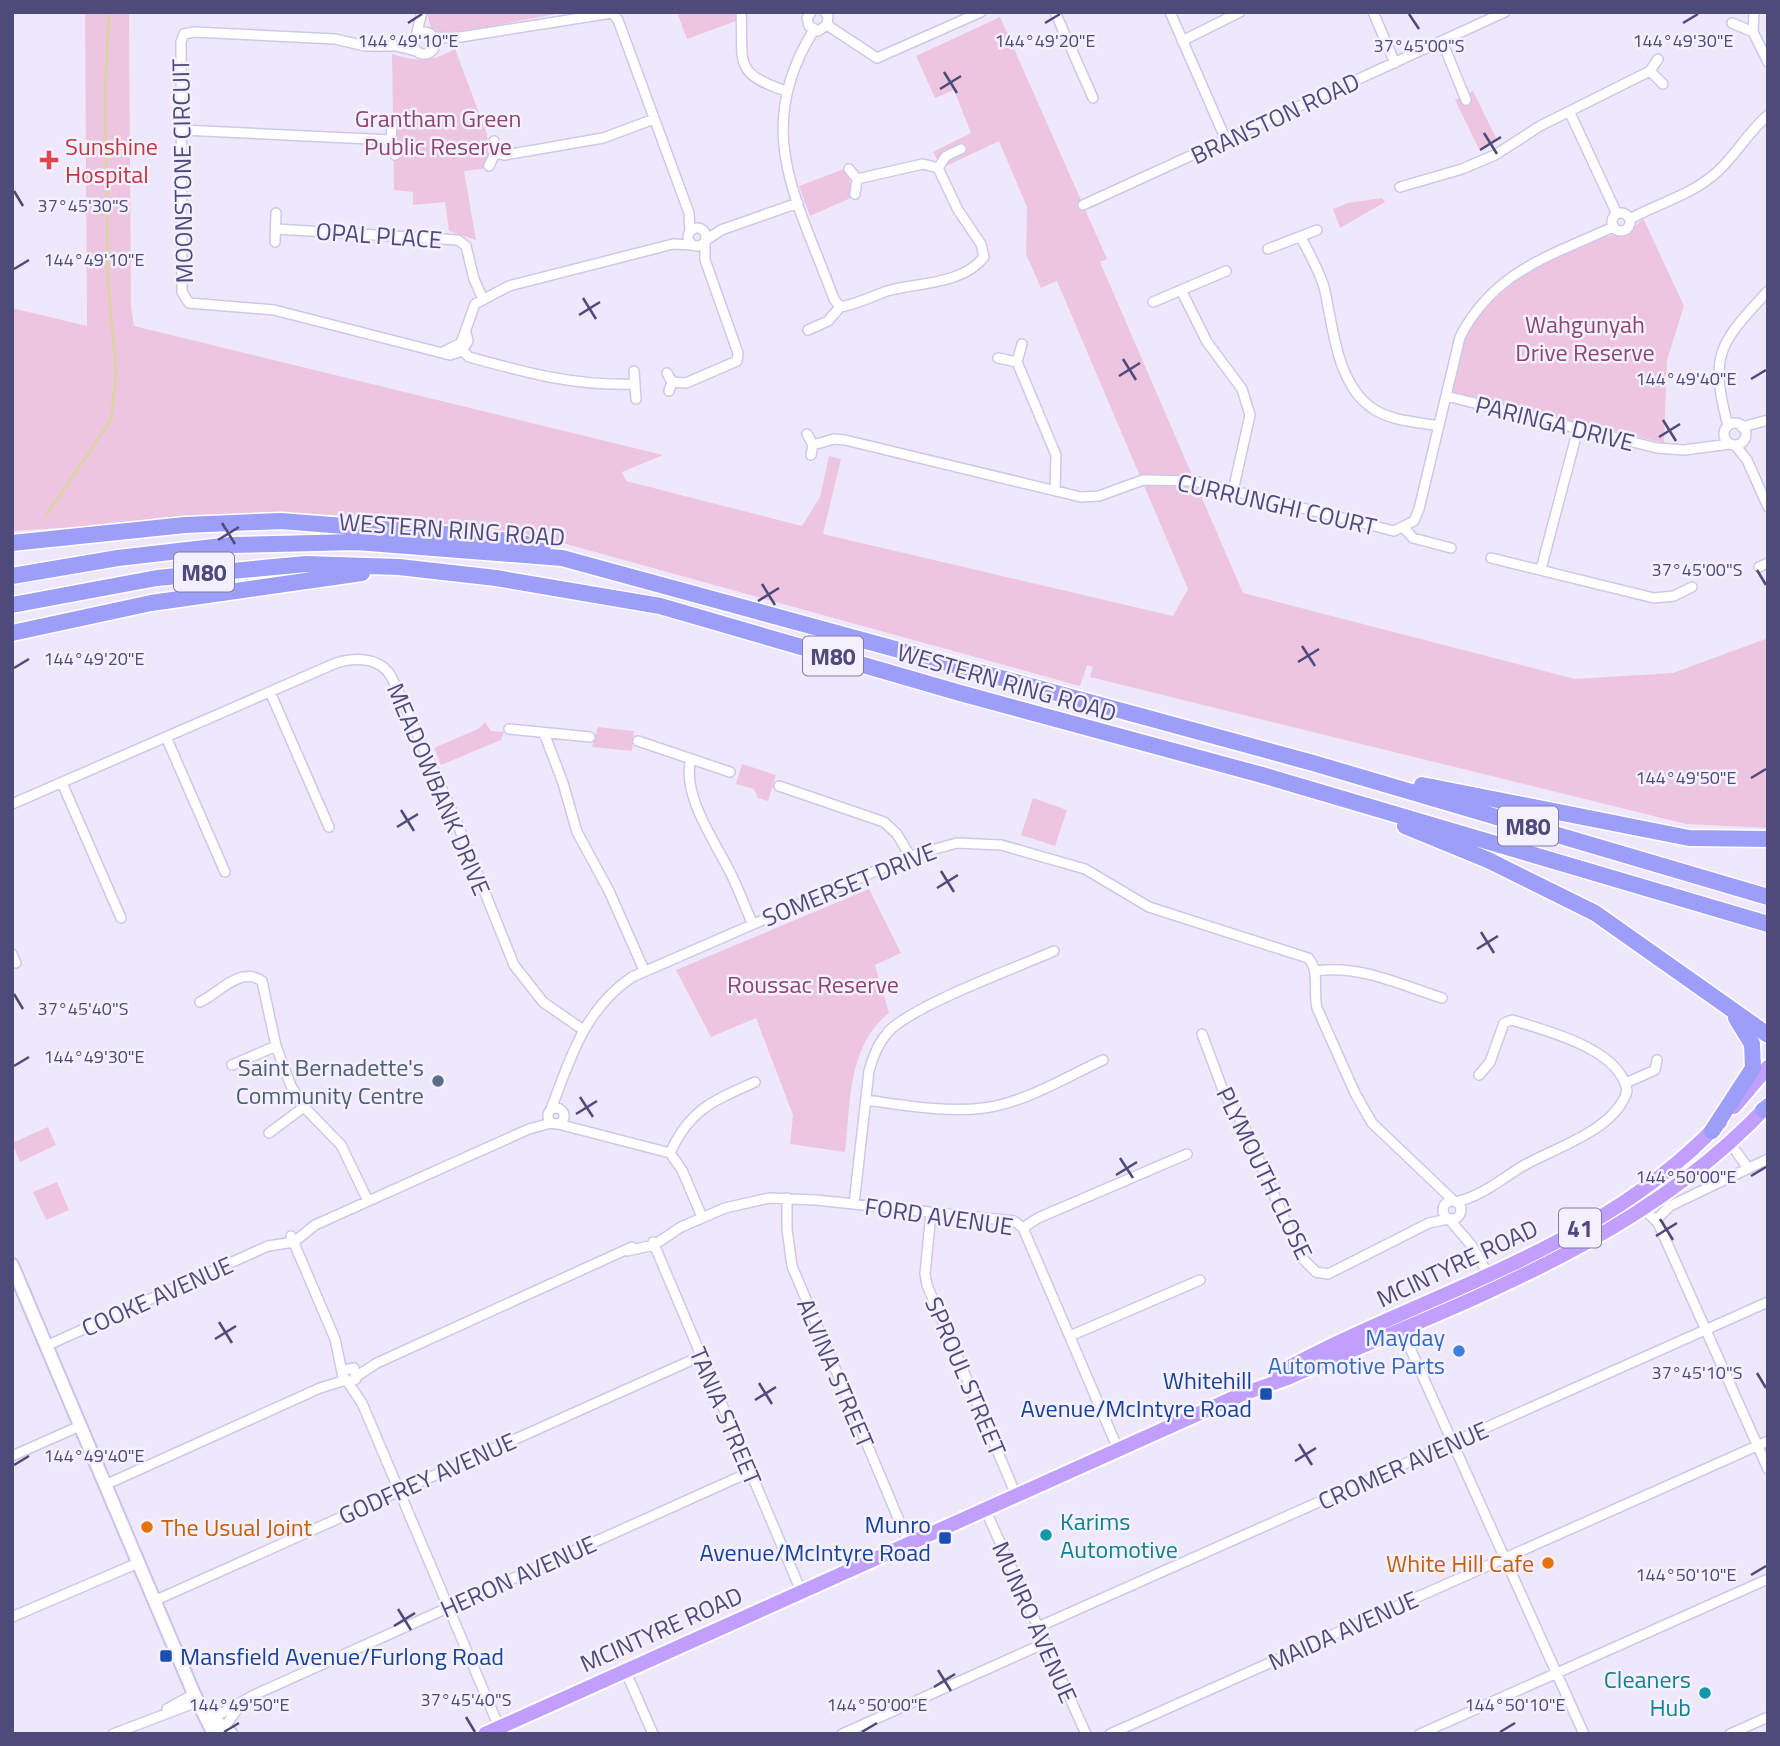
<svg xmlns="http://www.w3.org/2000/svg" width="1780" height="1746" viewBox="0 0 1780 1746" font-family="'Titillium Web',sans-serif">
<rect width="100%" height="100%" fill="#efe8fd"/>
<path fill="#edc5e0" d="M85,12H129L131,307L134,326L663,455L622,472L626,481L802,526L820,497L829,456L841,459L823,534L1173,616L1188,589L1057,281L1041,288L1026,254L1027,207L999,141L942,168L933,152L971,133L954,90L935,98L916,56L1000,17L1107,259L1100,262L1243,593L1575,679L1673,673L1768,638V828L1686,824L1090,677L1093,667L1087,665L1080,686L548,539L372,517L295,513L12,531V308L87,326Z
M427,12H567L445,35L431,29Z
M677,12H735L736,21L687,39Z
M455,49L487,134L489,168L464,171L476,240L449,231L445,202L413,205V192L394,190L392,54C418,62 431,62 455,49Z
M1473,91L1497,140L1479,149L1455,100Z
M847,168L853,197L810,216L799,186Z
M1382,198L1385,202L1340,228L1333,209L1348,203Z
M1643,218L1684,306L1667,360L1664,443L1450,392L1466,335L1491,296L1534,268L1600,238L1631,231Z
M485,722L491,731L504,732L501,740L441,765L434,748L478,729Z
M598,727L634,731L632,751L592,747Z
M742,764L776,775L768,801L758,798L754,789L736,784Z
M1033,798L1067,810L1055,846L1021,835Z
M869,889L901,953L875,965L889,1013C847,1046 851,1103 845,1152L790,1144L793,1115L756,1018L711,1037L676,970Z
M48,1127L56,1145L20,1162L12,1143Z
M57,1182L69,1210L46,1220L33,1192Z"/>
<g fill="none" stroke-linecap="round" stroke-linejoin="round">
<path stroke="#dbd4a1" stroke-width="2.5" d="M47,514L111,420L116,373L108,281L105,93L109,12"/>
<defs>
<path id="street" d="M741,12C744,61 731,73 786,91
M811,12L807,18L809,26L818,31L827,25L828,16L825,12
M1055,12L1093,98
M1170,12L1226,140
M1373,12L1395,63
M1732,23L1753,32L1754,12
M827,25L877,58L981,12
M814,30C751,129 798,201 834,299L840,307C857,304 871,297 887,291C919,282 962,285 984,257L981,244L958,210L938,168
M413 43a11 11 0 1 1 22 0a11 11 0 1 1-22 0Z
M1753,32L1768,62
M416,36L422,12
M433,37L454,38L612,13L618,20L689,213L690,232
M1182,41L1240,12
M1442,41L1466,100
M416,51L396,46H365L335,39L194,32L184,34L181,42L182,292L189,303L274,310L450,355L462,351L468,341L466,333
M1658,59L1650,71L1663,84
M1570,113L1617,214
M392,125L391,140L395,155
M183,130L391,140
M495,153L505,155L603,138L654,119
M489,166L495,153L494,141
M938,168L946,156L961,149
M849,169L857,179L855,194
M857,179L923,164L938,168
M1400,187L1462,169L1495,155L1540,126L1650,71
M1083,205L1505,12
M1612 222a9 9 0 1 1 18 0a9 9 0 1 1-18 0Z
M1630,219C1659,203 1692,195 1717,172C1736,155 1748,132 1768,115
M688 237a9 9 0 1 1 18 0a9 9 0 1 1-18 0Z
M276,229L458,240L466,246L474,279L483,299
M1301,237C1309,254 1321,273 1325,291C1333,328 1337,384 1372,408C1390,421 1417,422 1439,426
M705,241L721,230L798,203
M275,242L276,213
M1268,249L1317,230
M1182,292L1207,342L1242,389L1250,415L1233,491
M1153,302L1226,271
M808,330L828,321L840,307
M459,347L469,357C527,373 574,386 634,384
M443,352L461,343L475,304L509,286L673,244L692,245
M998,358L1017,362L1022,344
M1017,362L1056,455L1055,491
M634,371L636,399
M667,373L672,382L669,391
M672,382L686,383L737,361L738,353L705,260V242
M1446,396L1657,448L1684,450L1730,444
M1724 434a11 11 0 1 1 22 0a11 11 0 1 1-22 0Z
M1728,426C1709,354 1719,344 1768,291
M1742,427L1768,420
M807,434L813,445L811,455
M813,445L834,439L845,440L1081,497L1099,496L1143,480L1194,481L1394,531L1414,521L1419,509L1460,337C1494,271 1550,256 1613,227
M1735,445L1747,460L1768,507
M1404,528L1413,538L1451,548
M1491,558L1654,598L1674,596L1692,587
M1759,567L1768,563
M1541,569L1578,429
M270,692L329,827
M509,729L590,737
M544,733L563,783L577,832L609,891L644,970
M166,737L225,872
M638,741L730,772
M691,759C681,794 715,842 730,872C738,888 745,906 752,923
M62,783L121,918
M779,786L884,822L897,834L910,856
M12,804L336,663C356,657 381,657 392,678L455,818L514,965L543,1002L582,1029
M12,954L16,963
M1316,971C1359,964 1401,985 1442,998
M200,1002C219,993 240,966 262,981L276,1046L291,1086L304,1107L341,1145L368,1201
M1202,1034L1224,1093L1246,1130L1301,1257L1316,1272L1328,1274L1429,1223L1448,1219
M232,1065L276,1046
M1626,1083L1655,1070L1657,1060
M866,1100C903,1105 946,1113 984,1108C1024,1103 1066,1077 1103,1060
M548 1116a8 8 0 1 1 16 0a8 8 0 1 1-16 0Z
M551,1109C571,1057 584,1010 632,977L910,856L957,843L1001,845L1085,869L1149,907L1308,958C1320,970 1313,991 1317,1008L1355,1093L1372,1123L1455,1202
M558,1124L670,1153L682,1170L702,1217
M269,1133L304,1107
M1730,1143L1748,1168
M670,1153C690,1109 713,1101 755,1082
M787,1198V1229L792,1266L909,1544
M1443 1210a9 9 0 1 1 18 0a9 9 0 1 1-18 0Z
M1456,1202C1482,1196 1500,1180 1523,1166C1554,1148 1616,1130 1627,1091C1621,1049 1547,1031 1512,1020L1504,1023L1490,1062L1479,1075
M854,1204L869,1071C873,1056 878,1043 888,1032C913,1005 1016,968 1054,951
M1645,1210L1658,1223L1768,1469
M931,1213L925,1274L927,1285L1016,1495
M1449,1219L1472,1246L1491,1279
M1656,1220L1670,1206L1768,1159
M1023,1228L1118,1449
M291,1236L335,1339L343,1377L350,1382L356,1379L354,1368L344,1370
M653,1242L801,1591
M627,1251L654,1245L681,1227L725,1208L769,1198L816,1200L1014,1221L1023,1228L1038,1218L1187,1154
M1400,1326L1584,1734
M1070,1336L1200,1280
M46,1346L268,1246L294,1242L315,1225L529,1129L551,1123
M357,1376L377,1363L632,1247
M347,1381L362,1403L499,1727
M12,1456L80,1426
M105,1485L320,1388L346,1380
M985,1509L1086,1734
M154,1601L701,1356
M12,1617L138,1563
M1038,1627L1768,1302
M625,1670L653,1734
M167,1709L194,1694
M213,1718L254,1695L750,1472
M224,1728L241,1704
M113,1734L197,1702
M842,1734L1045,1643
M1110,1734L1768,1441
M1420,1734L1768,1579
M1730,1734L1768,1717"/>
<path id="secondary" d="M12,1265L194,1694L214,1734
M201,1708L231,1734"/>
<path id="primary" d="M1734,1107L1768,1067
M1278,1373C1426,1292 1601,1250 1720,1122
M485,1734L1240,1395L1285,1379C1454,1305 1640,1243 1768,1105"/>
<path id="highway" d="M12,543L185,525L281,521L471,536L523,543L543,551
M12,576L118,558L231,545L356,542L562,558L1313,763L1768,897
M12,605L157,578L306,564L399,567L496,578L660,606L960,693L1262,775L1768,924
M12,633L151,603L362,573
M1422,785L1689,838L1768,839
M1405,826L1488,860L1595,913L1768,1035
M1763,1110L1768,1107
M1712,1131L1753,1068L1752,1044L1736,1018"/>
</defs>
<use href="#street" stroke="#cec8e8" stroke-width="12"/>
<use href="#secondary" stroke="#cac2eb" stroke-width="16"/>
<use href="#primary" stroke="#fff" stroke-width="18"/>
<use href="#highway" stroke="#fff" stroke-width="19"/>
<use href="#street" stroke="#fff" stroke-width="9"/>
<use href="#secondary" stroke="#fff" stroke-width="12"/>
<use href="#primary" stroke="#c09ffe" stroke-width="14"/>
<use href="#highway" stroke="#9d9efa" stroke-width="16"/>
</g>
<path fill="none" stroke="#4e4a7a" stroke-width="2.5" d="M1409,14L1419,29M408,23L422,14M1045,23L1060,14M1683,23L1698,14M944,72L957,93M940,89L961,76M1484,133L1497,154M1480,150L1501,137M14,191L23,206M14,269L29,260M583,298L596,319M579,315L600,302M1123,359L1136,380M1119,376L1140,363M1751,379L1766,370M1663,420L1676,441M1659,437L1680,424M222,523L235,544M218,540L239,527M1757,570L1766,585M762,584L775,605M758,601L779,588M1302,646L1315,666M1298,662L1319,649M14,668L29,659M1751,778L1766,769M401,810L414,831M397,827L418,814M941,871L954,892M937,888L958,875M1481,932L1494,953M1477,949L1498,936M14,994L23,1009M14,1066L29,1057M580,1097L593,1117M576,1114L597,1101M1120,1158L1133,1178M1116,1175L1137,1162M1751,1176L1766,1167M1660,1219L1673,1240M1656,1236L1677,1223M219,1322L232,1343M215,1339L236,1326M1757,1373L1766,1388M759,1383L772,1404M755,1400L776,1387M1299,1444L1312,1465M1295,1461L1316,1448M14,1465L29,1456M1751,1575L1766,1566M398,1609L411,1630M394,1626L415,1613M938,1670L951,1691M934,1687L955,1674M466,1717L475,1732M224,1732L239,1723M862,1732L877,1723M1500,1732L1515,1723"/>
<path fill="#e0444e" stroke="#f5f0ff" stroke-width="2.5" d="M45.5 149.5h7v7h7v7h-7v7h-7v-7h-7v-7h7z"/>
<circle fill="#5c6f8a" stroke="#f5f0ff" stroke-width="2.5" cx="438" cy="1081" r="7"/>
<circle fill="#3f7fe0" stroke="#f5f0ff" stroke-width="2.5" cx="1459" cy="1351" r="7"/>
<g fill="#1a4fb4" stroke="#f5f0ff" stroke-width="2.5">
<rect x="1259" y="1387" width="14" height="14" rx="3.5"/>
<rect x="938" y="1531" width="14" height="14" rx="3.5"/>
<rect x="159" y="1649" width="14" height="14" rx="3.5"/>
</g>
<g fill="#e8710a" stroke="#f5f0ff" stroke-width="2.5">
<circle cx="147" cy="1527" r="7"/>
<circle cx="1548" cy="1563" r="7"/>
</g>
<g fill="#0f9aa8" stroke="#f5f0ff" stroke-width="2.5">
<circle cx="1046" cy="1535" r="7"/>
<circle cx="1705" cy="1693" r="7"/>
</g>
<g text-anchor="middle" dominant-baseline="central" stroke-width="5" stroke-linejoin="round" paint-order="stroke">
<g fill="#f5f0ff" stroke="#807ca2" stroke-width="2">
<rect x="174" y="552.5" width="60" height="39" rx="5"/>
<rect x="803" y="636.5" width="60" height="39" rx="5"/>
<rect x="1498" y="806.5" width="60" height="39" rx="5"/>
<rect x="1559" y="1208.5" width="42" height="39" rx="5"/>
</g>
<g font-size="23" font-weight="bold" fill="#4e4a7a">
<text x="204" y="572">M80</text>
<text x="833" y="656">M80</text>
<text x="1528" y="826">M80</text>
<text x="1580" y="1228">41</text>
</g>
<g font-size="24" fill="#8c466f" stroke="#f5f0ff">
<text x="438" y="118">Grantham Green<tspan x="438" dy="28">Public Reserve</tspan></text>
<text x="1585" y="324">Wahgunyah<tspan x="1585" dy="28">Drive Reserve</tspan></text>
<text x="813" y="984">Roussac Reserve</text>
</g>
<g font-size="24" fill="#4e4a7a" stroke="#f5f0ff">
<text transform="translate(1275 118) rotate(-25)">BRANSTON ROAD</text>
<text transform="translate(182 171) rotate(-91)">MOONSTONE CIRCUIT</text>
<text transform="translate(379 235) rotate(4)">OPAL PLACE</text>
<text transform="translate(1555 423) rotate(14)">PARINGA DRIVE</text>
<text transform="translate(1277 504) rotate(13)">CURRUNGHI COURT</text>
<text transform="translate(452 529) rotate(4)">WESTERN RING ROAD</text>
<text transform="translate(1007 682) rotate(16)">WESTERN RING ROAD</text>
<text transform="translate(439 789) rotate(67)">MEADOWBANK DRIVE</text>
<text transform="translate(849 884) rotate(-22)">SOMERSET DRIVE</text>
<text transform="translate(1265 1173) rotate(64)">PLYMOUTH CLOSE</text>
<text transform="translate(939 1216) rotate(8)">FORD AVENUE</text>
<text transform="translate(1457 1263) rotate(-25)">MCINTYRE ROAD</text>
<text transform="translate(157 1296) rotate(-24)">COOKE AVENUE</text>
<text transform="translate(836 1373) rotate(67)">ALVINA STREET</text>
<text transform="translate(966 1376) rotate(67)">SPROUL STREET</text>
<text transform="translate(726 1416) rotate(67)">TANIA STREET</text>
<text transform="translate(1403 1465) rotate(-24)">CROMER AVENUE</text>
<text transform="translate(427 1478) rotate(-24)">GODFREY AVENUE</text>
<text transform="translate(518 1576) rotate(-24)">HERON AVENUE</text>
<text transform="translate(1035 1622) rotate(66)">MUNRO AVENUE</text>
<text transform="translate(661 1629) rotate(-24)">MCINTYRE ROAD</text>
<text transform="translate(1343 1630) rotate(-24)">MAIDA AVENUE</text>
</g>
<g font-size="24" fill="#be3a42" stroke="#f5f0ff" text-anchor="start">
<text x="65" y="146">Sunshine<tspan x="65" dy="28">Hospital</tspan></text>
</g>
<g font-size="24" fill="#4e5e75" stroke="#f5f0ff" text-anchor="end">
<text x="424" y="1067">Saint Bernadette's<tspan x="424" dy="28">Community Centre</tspan></text>
</g>
<g font-size="24" fill="#366cbe" stroke="#f5f0ff" text-anchor="end">
<text x="1445" y="1337">Mayday<tspan x="1445" dy="28">Automotive Parts</tspan></text>
</g>
<g font-size="24" fill="#164399" stroke="#f5f0ff" text-anchor="end">
<text x="1252" y="1380">Whitehill<tspan x="1252" dy="28">Avenue/McIntyre Road</tspan></text>
<text x="931" y="1524">Munro<tspan x="931" dy="28">Avenue/McIntyre Road</tspan></text>
<text x="180" y="1656" text-anchor="start">Mansfield Avenue/Furlong Road</text>
</g>
<g font-size="24" fill="#0d838f" stroke="#f5f0ff" text-anchor="start">
<text x="1060" y="1521">Karims<tspan x="1060" dy="28">Automotive</tspan></text>
<text x="1691" y="1679" text-anchor="end">Cleaners<tspan x="1691" dy="28">Hub</tspan></text>
</g>
<g font-size="24" fill="#c56008" stroke="#f5f0ff" text-anchor="start">
<text x="161" y="1527">The Usual Joint</text>
<text x="1534" y="1563" text-anchor="end">White Hill Cafe</text>
</g>
</g>
<g font-size="18" text-anchor="middle" fill="#4e4a7a" stroke="#f5f0ff" stroke-width="5" stroke-linejoin="round" paint-order="stroke">
<text x="408" y="47">144°49'10"E</text>
<text x="1683" y="47">144°49'30"E</text>
<text x="1045" y="47">144°49'20"E</text>
<text x="1419" y="52">37°45'00"S</text>
<text x="83" y="212">37°45'30"S</text>
<text x="94" y="266">144°49'10"E</text>
<text x="1686" y="385">144°49'40"E</text>
<text x="1697" y="576">37°45'00"S</text>
<text x="94" y="665">144°49'20"E</text>
<text x="1686" y="784">144°49'50"E</text>
<text x="83" y="1015">37°45'40"S</text>
<text x="94" y="1063">144°49'30"E</text>
<text x="1686" y="1183">144°50'00"E</text>
<text x="1697" y="1379">37°45'10"S</text>
<text x="94" y="1462">144°49'40"E</text>
<text x="1686" y="1581">144°50'10"E</text>
<text x="466" y="1706">37°45'40"S</text>
<text x="239" y="1711">144°49'50"E</text>
<text x="877" y="1711">144°50'00"E</text>
<text x="1515" y="1711">144°50'10"E</text>
</g>
<rect width="1780" height="1746" fill="none" stroke="#4e4a7a" stroke-width="28"/>
</svg>
